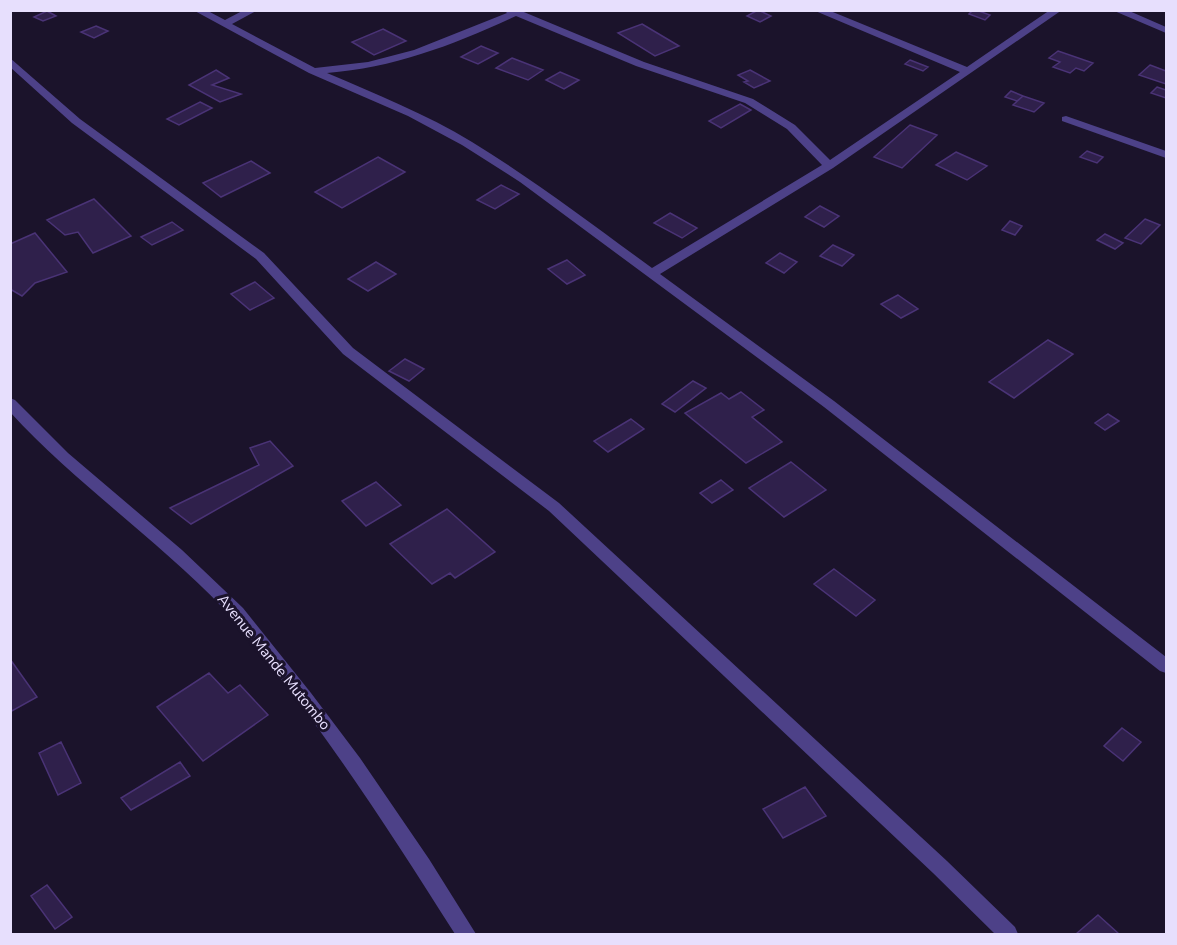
<svg xmlns="http://www.w3.org/2000/svg" width="1177" height="945" viewBox="0 0 1177 945" font-family="'Nunito Sans',sans-serif">
<rect width="100%" height="100%" fill="#1b132b"/>
<path fill="#2f204b" stroke="#4a3376" stroke-width="1.5" d="M758,10L771,16L760,22L747,16Z
M973,10H976L990,15L985,20L969,14Z
M47,11L56,16L43,21L34,17Z
M642,24L679,46L655,56L618,33Z
M96,26L108,31L94,38L81,32Z
M383,29L406,41L374,55L352,42Z
M481,46L498,53L478,64L461,57Z
M1058,51L1093,63L1084,71L1076,68L1070,73L1053,67L1060,62L1049,58Z
M512,58L543,70L528,80L496,68Z
M910,60L928,67L923,71L905,64Z
M1150,65L1166,71V84L1139,75Z
M216,70L229,78L212,85L241,94L220,102L189,85Z
M750,70L770,81L754,88L744,82L748,81L738,75Z
M560,72L579,80L564,89L546,80Z
M1157,87L1166,90V98L1151,93Z
M1011,91L1023,96L1017,101L1005,97Z
M1023,96L1044,103L1034,112L1013,105Z
M200,102L212,108L179,125L167,119Z
M740,104L751,110L721,128L709,121Z
M910,125L937,135L902,168L874,157Z
M1087,151L1103,157L1097,163L1080,157Z
M956,152L987,166L967,180L936,165Z
M378,157L405,172L342,208L315,192Z
M251,161L270,173L221,197L203,183Z
M501,185L519,194L495,209L477,200Z
M94,199L131,236L93,253L78,232L65,235L47,220Z
M820,206L839,216L824,227L805,217Z
M670,213L697,228L682,238L654,223Z
M1145,219L1160,225L1141,244L1125,238Z
M1010,221L1022,226L1015,235L1002,230Z
M172,222L183,230L152,245L141,237Z
M35,233L67,272L35,283L22,296L10,289V244Z
M1105,234L1123,243L1115,249L1097,240Z
M833,245L854,255L842,266L820,256Z
M780,253L797,262L784,273L766,263Z
M567,260L585,275L567,284L548,269Z
M376,262L396,274L368,291L348,279Z
M255,282L274,298L250,310L231,294Z
M898,295L918,309L901,318L881,304Z
M1048,340L1073,354L1014,398L989,382Z
M405,359L424,369L409,381L389,371Z
M693,381L706,388L675,412L662,404Z
M741,392L764,410L752,417L782,442L746,463L685,413L721,393L729,399Z
M1108,414L1119,421L1105,430L1095,423Z
M631,419L644,429L608,452L594,441Z
M270,441L293,466L191,524L170,508L259,465L250,448Z
M791,462L826,490L784,517L749,488Z
M721,480L733,490L712,503L700,493Z
M376,482L401,505L366,526L342,501Z
M447,509L495,552L455,578L450,573L432,584L390,544Z
M834,569L875,600L856,616L814,584Z
M10,659L37,697L10,712Z
M209,673L228,693L240,685L268,715L203,761L157,707Z
M1122,728L1141,742L1123,761L1104,746Z
M61,742L81,783L58,795L39,753Z
M180,762L190,776L131,810L121,798Z
M805,787L826,816L783,838L763,809Z
M47,885L72,917L55,929L31,896Z
M1098,915L1119,934H1076Z"/>
<g fill="none" stroke-linecap="round" stroke-linejoin="round">
<path fill="#4d4188" fill-rule="evenodd" d="M193,10H206L225,20L244,10H258L232,24L315,68L368,62L414,50L507,13L504,10H519L644,62L753,99L795,125L830,160L960,72L813,10H828L967,67L1050,10H1062L833,168L660,274L834,401L1166,657V673L1160,671L824,407L520,182L462,145L408,116L309,73ZM516,16L636,66L745,103L787,129L822,165L652,268C593,225 534,180 472,142C426,114 376,94 327,73C394,68 456,44 516,16Z
M1112,10H1127L1166,27V33Z
M10,58L80,119L264,253L353,348L559,503L947,861L1015,927L1018,934H995L933,873L549,511L343,354L256,259L72,123L10,67Z
M1066,116L1166,151V158L1062,121V117Z
M10,398L15,400L68,453L182,550L243,608L311,693L360,758L429,859L476,934H455C401,849 346,763 284,683C264,659 246,632 224,609C157,539 76,484 10,412Z"/>
</g>
<g text-anchor="middle" dominant-baseline="central" stroke-width="6" stroke-linejoin="round" paint-order="stroke">
<g font-size="15" fill="#e7dffd" stroke="#1b132b">
<text transform="translate(274 662) rotate(51)">Avenue Mande Mutombo</text>
</g>
</g>
<rect width="1177" height="945" fill="none" stroke="#e7dffd" stroke-width="24"/>
</svg>
